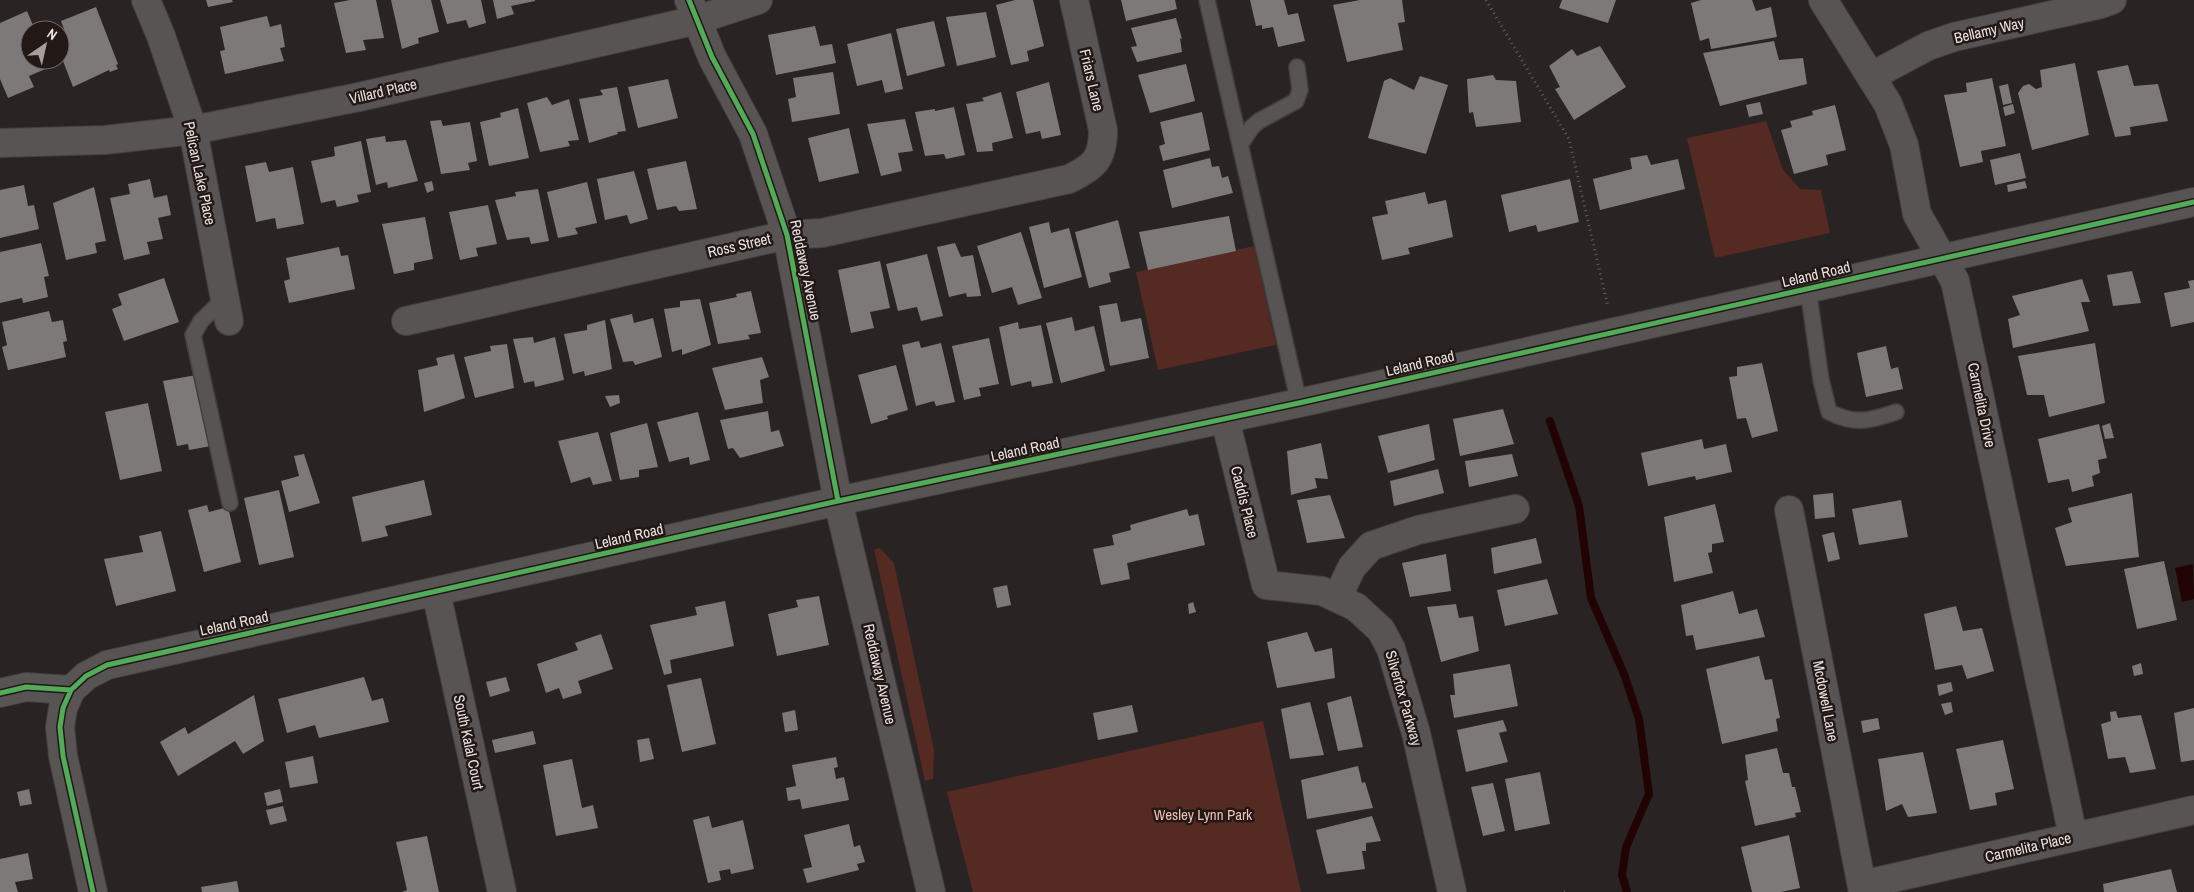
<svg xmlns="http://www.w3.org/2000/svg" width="2194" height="892" viewBox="0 0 2194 892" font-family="'Archivo Narrow',sans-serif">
<rect width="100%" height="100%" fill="#292423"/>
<path fill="#542a23" d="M1766,121L1783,170L1800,189L1821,190L1830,233L1715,258L1687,138Z
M1254,246L1276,345L1158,370L1136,272Z
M880,548L894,563L934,750L933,779L925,781L874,549Z
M1263,721L1301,892H973L947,792Z"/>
<path fill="#220303" d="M2193,564L2194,599L2182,602L2175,568Z"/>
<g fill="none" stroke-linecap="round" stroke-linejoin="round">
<path stroke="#220303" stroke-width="8" d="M1550,421L1579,506L1591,598L1624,674L1639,719L1649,794L1626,847L1622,875L1627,892"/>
</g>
<path fill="#7d7978" d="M206,0H232L233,2L208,7Z
M350,0H376L384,38L363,40L366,50L346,53L334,3Z
M391,0H431L439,32L418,38L419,43L402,49Z
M440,0H481L486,23L469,28L466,20L447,24Z
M493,0H535V1L511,6L514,14L497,19Z
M1015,0H1033L1044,46L1027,51L1029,61L1011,65L996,5Z
M1121,0H1175L1177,9L1126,21Z
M1250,0H1284L1288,15L1298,13L1305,41L1278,47L1273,27L1262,29V25L1256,26Z
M1360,0H1402L1405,22L1398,23L1403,50L1347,62L1333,5Z
M1562,0H1616L1608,23L1559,8Z
M1701,0H1752L1756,11L1771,7L1777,37L1711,49L1709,38L1700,41L1691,3Z
M96,7L118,64L116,65L118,69L110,72L109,70L73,87L60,53V34L65,32L61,21Z
M27,11L35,30H30V60H47L50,67L29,76L34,87L8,98L0,79V23Z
M986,12L996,57L957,66L946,17Z
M267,16L270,27L281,24L285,47L280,48L284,61L225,74L220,51L225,50L220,27Z
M1176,18L1182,39L1180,38L1182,52L1137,62L1131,47L1137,46L1131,28Z
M934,21L945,66L907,76L896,29Z
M815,26L820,46L832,44L836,63L776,75L768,35Z
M891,33L903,89L885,93L882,80L857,86L847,44Z
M1774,41L1779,60L1803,58L1807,84L1720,106L1703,53Z
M1600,46L1626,87L1574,120L1555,89L1560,87L1549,66L1572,49L1577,56Z
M2075,63L2089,135L2032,150L2018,93L2023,86L2029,84L2036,89L2042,87L2040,70Z
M1186,64L1195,101L1150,113L1138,75Z
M2128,65L2134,86L2158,84L2168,121L2130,127L2131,135L2115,137L2097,71Z
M833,72L840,114L792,122L788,99L796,97L793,78Z
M1493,75L1496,80L1516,81L1521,122L1476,127L1473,112L1469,113L1467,79Z
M1420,76L1448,85L1426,154L1368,138L1384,81L1390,78L1414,90Z
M1992,78L2006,146L1981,151L1983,162L1960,167L1944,95L1967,92L1966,83Z
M668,79L678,118L638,128L628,87Z
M1049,82L1061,135L1042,139L1040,131L1026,134L1016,92Z
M2008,84L2012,103L2003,105L1999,86Z
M617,87L626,131L617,132L618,134L589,143L579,99L603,95L600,90Z
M1001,92L1013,138L992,143L993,151L977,152L966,104L984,101L982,98Z
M547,97L552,105L569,99L579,140L568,141L570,146L540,152L527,103Z
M1760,102L1763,114L1749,117L1746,105Z
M2013,104L2015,113L2005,116L2003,107Z
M1835,105L1846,150L1826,155L1828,165L1794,174L1781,130L1792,127L1790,121L1813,115L1812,111Z
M954,107L965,155L946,159L944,154L925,156L915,112L935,109V111Z
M518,108L529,158L489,166L480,122L501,117L500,113Z
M1202,112L1210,150L1163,161L1159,146L1165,144L1160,122Z
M905,119L913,151L898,153L902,171L881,176L867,124Z
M441,120L443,126L470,122L477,161L468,163L470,170L441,174L430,121Z
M849,128L859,173L819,182L808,138Z
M385,136L386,142L406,140L418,181L388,188L387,182L376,185L366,139Z
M361,141L371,192L357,195L359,202L337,207L335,200L321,203L311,161L335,156L334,147Z
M2020,153L2026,178L1995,185L1990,160Z
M1647,155L1651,165L1678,159L1685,189L1600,210L1593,179L1632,169L1630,158Z
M1210,158L1212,167L1219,166L1222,178L1228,176L1233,193L1172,208L1163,170Z
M686,161L697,209L679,211L676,206L657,210L647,169Z
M266,162L269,172L293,167L304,224L277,229L275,218L256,222L245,166Z
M634,171L648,219L630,224L627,215L605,220L597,179Z
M150,179L154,198L167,195L171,215L158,218L163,239L147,242L150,254L124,260L110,198L130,194L128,184Z
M1570,179L1579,222L1538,232L1536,225L1509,232L1501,195Z
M432,181L434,190L427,193L424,183Z
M2025,181L2027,188L2008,192L2007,185Z
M587,182L597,223L575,228L578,234L558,238L547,192Z
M24,185L28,206L34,205L39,229L0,238V190Z
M94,187L106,241L95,243L97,253L66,260L53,203Z
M538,189L549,241L531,244L529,237L507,240L495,200L516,196L515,192Z
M1425,192L1428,204L1446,200L1453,237L1408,248L1410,254L1382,260L1372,217L1388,214L1385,201Z
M488,205L497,244L476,248L478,256L460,260L449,212Z
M1229,216L1236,251L1148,270L1139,232Z
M425,217L433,259L414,263V270L394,274L382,224Z
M1118,220L1130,268L1109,273L1111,282L1089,288L1075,232Z
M1049,222L1051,233L1069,228L1082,277L1044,288L1029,227Z
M1021,232L1042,298L1018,305L1012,287L992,293L977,246Z
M41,243L49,276L44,277L48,297L23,303L22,298L0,303V252Z
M955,243L961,257L973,255L981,296L967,297L966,293L949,297L937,247Z
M339,247L341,256L348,255L355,289L289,303L284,281L290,279L286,258Z
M927,254L943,316L921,321L917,307L898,311L886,264Z
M880,261L890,308L870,312L874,328L851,333L838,270Z
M2132,271L2141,303L2113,306L2107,275Z
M164,278L179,322L124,341L112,309L122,305L118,294Z
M2082,279L2090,302H2081L2089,331L2013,348L2008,319L2020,315L2012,296Z
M2194,280V322L2171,327L2164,293L2190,288L2188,281Z
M751,291L761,333L748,335L750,339L718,344L709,303L737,297L736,294Z
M700,299L711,345L682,355V349L672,352L664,309L680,307V301Z
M1117,303L1121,322L1141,318L1149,358L1110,366L1099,306Z
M49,311L52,322L63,320L67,341L63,342L66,357L8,370L2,347L7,345L2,322Z
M632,314L634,323L653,318L662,357L635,365L633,361L623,362L610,319Z
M1072,317L1075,331L1094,326L1105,371L1061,383L1046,323Z
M605,320L612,369L585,376L584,371L573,374L564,334L587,330V325Z
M1018,322L1019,329L1041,325L1053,383L1032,387L1031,381L1011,386L999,327Z
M533,337L534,343L555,337L564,380L535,387L534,381L524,383L513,339Z
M989,338L999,384L979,388L981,396L964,400L952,346Z
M919,341L921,348L941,343L955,402L936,406L934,401L916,406L902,345Z
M2095,343L2105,403L2049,417L2044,395H2027L2018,356Z
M507,344L514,388L475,398L464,357L491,351L490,346Z
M1886,346L1891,369L1898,367L1903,389L1866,397L1857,353Z
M454,354L465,398L424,412L418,370L438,365L436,358Z
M762,357L769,377L760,380L763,403L725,410L712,368Z
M1762,363L1778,431L1752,438L1746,418L1737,419L1729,377L1737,376V367Z
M896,365L908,410L887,416L888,419L871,424L858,375Z
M196,375L211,446L189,450L188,444L177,446L163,381Z
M619,395L620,403L610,407L605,396Z
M148,403L162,471L120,480L105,412Z
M1503,409L1514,444L1460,456L1453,419Z
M768,411L771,432L779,430L784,446L740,458L733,448L728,449L720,420Z
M698,412L710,460L690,465L689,457L669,462L657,422Z
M647,423L658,467L639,470V477L620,480L610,433Z
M2110,423L2114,438L2105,439L2102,426Z
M1429,424L1435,460L1388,473L1378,436Z
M2099,424L2107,458L2098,460L2100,473L2092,476L2094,486L2072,492L2069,479L2048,483L2038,439Z
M598,432L612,481L593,485L590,477L571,483L558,441Z
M1702,439L1704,449L1726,444L1732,472L1696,480L1695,476L1648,486L1641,453Z
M1321,443L1328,479L1315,478L1317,488L1291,495L1287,451Z
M304,454L320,503L289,512L281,481L299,476L294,456Z
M1512,454L1518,476L1469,487L1465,461Z
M1438,469L1444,493L1394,506L1390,481Z
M424,480L432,515L385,526L388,536L362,542L352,497Z
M279,490L294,557L259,565L244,498Z
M1833,493L1835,517L1815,519L1813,495Z
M2132,493L2139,557L2066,566L2055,528L2072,522L2068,508Z
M1330,495L1345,538L1307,543L1297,500Z
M1901,500L1908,537L1859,545L1852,509Z
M1715,504L1724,542L1712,544V552L1708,553L1713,573L1674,582L1664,517Z
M207,505L209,512L228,507L241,562L204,572L188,510Z
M1187,509L1189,516L1198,514L1205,545L1127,563L1130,579L1101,585L1093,549L1114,545L1112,535L1131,530L1130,525Z
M161,531L176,591L116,606L104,559L143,552L139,536Z
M1834,532L1840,559L1828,562L1822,535Z
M1536,538L1542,563L1494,574L1491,548Z
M1446,554L1451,591L1410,597L1402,563Z
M2164,561L2177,620L2137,629L2124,569Z
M1547,579L1558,614L1505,626L1497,590Z
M1007,585L1011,605L997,608L993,588Z
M1733,591L1739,614L1757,609L1765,637L1696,650L1693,635L1686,636L1681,605Z
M819,596L829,645L777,656L768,614L798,607L796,600Z
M725,601L734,646L670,660L672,673L664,675L650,625L697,615L695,607Z
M1193,602L1196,612L1189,614L1188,604Z
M1456,604L1459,618L1473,616L1479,651L1441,662L1427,607Z
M1956,606L1963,631L1982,628L1994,671L1967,679L1962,665L1935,670L1924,614Z
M1307,632L1315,652L1332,648L1335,678L1277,688L1267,642Z
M601,634L613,669L578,681L582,693L563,699L559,688L546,693L537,664L578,650L575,643Z
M1759,656L1765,680L1772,679L1780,718L1776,719L1778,731L1722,744L1706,669Z
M2141,663L2143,674L2134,676L2132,666Z
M1510,664L1518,706L1454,718L1450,695H1455L1453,674Z
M364,677L372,701L383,698L389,722L319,738L315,725L287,733L278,699Z
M506,677L510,691L490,697L486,682Z
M701,678L716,744L682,752L667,685Z
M1951,682L1953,691L1939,696L1937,685Z
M254,695L264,741L243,754L235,741L178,776L160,742L185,727L188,734Z
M1351,696L1363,747L1338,751L1327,703Z
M1310,702L1324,755L1290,759L1281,709Z
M1951,702L1953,712L1945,715L1941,704Z
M1132,705L1138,732L1098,740L1093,713Z
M2194,708V760L2181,762L2174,713Z
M795,710L798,730L785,732L782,713Z
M2116,711L2118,718L2141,715L2156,769L2130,773L2125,757L2108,759L2101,724L2111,721L2110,712Z
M1878,718L1880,729L1863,733L1861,721Z
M1503,720L1507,731L1499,733L1508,762L1466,772L1457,730Z
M533,731L536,744L495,753L492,740Z
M649,738L654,759L640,762L637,740Z
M2003,740L2014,789L1995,793L1997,805L1970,810L1956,749Z
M1777,748L1783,773H1789L1792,787H1795L1801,812L1795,813L1796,817L1755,826L1745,781L1748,780L1745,755Z
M1923,752L1937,813L1908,817L1902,804L1886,811L1878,759Z
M313,756L318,783L290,788L285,762Z
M836,757L838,767L834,768L836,779L844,777L849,800L802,809L800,799L788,801L786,788L796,786L792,765Z
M572,759L582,808L593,805L598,828L556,836L543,765Z
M1358,766L1362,783L1365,782L1373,808L1307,819L1301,780Z
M1540,772L1550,824L1515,831L1505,779Z
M1493,783L1505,831L1483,836L1471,787Z
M29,789L32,804L20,806L17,792Z
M280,789L283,802L267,806L264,793Z
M283,806L287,821L270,825L266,810Z
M709,816L712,828L743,820L754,869L731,874L730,869L719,871L721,880L708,883L693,820Z
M1372,816L1381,841L1366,843V851H1362L1365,869L1327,874L1316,830Z
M849,824L854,847L860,845L865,862L857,864L859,870L807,883L803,869L812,867L804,835Z
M1789,835L1800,888L1781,892H1752L1741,847Z
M427,836L439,892H402L407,890L396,842Z
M28,853L33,879L15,882L18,892H0V859Z
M2171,869L2177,892H2104L2103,884Z
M237,881L239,892H202L201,887Z"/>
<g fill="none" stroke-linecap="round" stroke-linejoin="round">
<defs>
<path id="service" d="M1207,0L1299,403
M1240,145L1252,127L1259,121L1296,101L1300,90L1297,67
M1808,289L1821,380L1829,412C1855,425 1869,421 1896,412
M225,298L201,321L193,335L230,503"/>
<path id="minor" d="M146,0L161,36L193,130L229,321
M689,0L712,57L753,134L787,235L838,501L931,892
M1823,0L1888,104L1904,145L1917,214L1955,281L2073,836
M1872,76L1928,46L1954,37L2101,4L2112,0
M0,143L105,140L193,130L359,97L697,20L758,0
M406,321L787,235L822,233L1069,179C1094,167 1103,159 1103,130L1074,0
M1225,419L1266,585L1322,591L1356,607L1381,630L1391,649L1416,733L1452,892
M1789,510L1863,892
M436,592L502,892
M1337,598L1352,567L1371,546L1418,530L1515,509
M0,693L26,687L71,690
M1862,885L2194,810"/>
<path id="tertiary" d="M93,892L63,756L60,727L63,708L71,690L86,676L107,665L838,501L1299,403L2194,202"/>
</defs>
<use href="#service" stroke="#443f3f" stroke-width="18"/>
<use href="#minor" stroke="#443f3f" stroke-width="30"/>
<use href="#tertiary" stroke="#443f3f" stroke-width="30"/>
<path stroke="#635f5e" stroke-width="3" stroke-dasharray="1 4" stroke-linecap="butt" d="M1486,0L1569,139L1608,307
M1564,892H1565"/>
<use href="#service" stroke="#595454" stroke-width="15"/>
<use href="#minor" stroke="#595454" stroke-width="28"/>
<use href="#tertiary" stroke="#595454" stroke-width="28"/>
<defs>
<path id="cycleway" d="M689,0L712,57L753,134L787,235L838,501
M0,693L26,687L71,690
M93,892L63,756L60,727L63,708L71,690L86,676L107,665L838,501L1299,403L2194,202"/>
</defs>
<use href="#cycleway" stroke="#221816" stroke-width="8"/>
<use href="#cycleway" stroke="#51ab58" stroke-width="5"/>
</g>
<g text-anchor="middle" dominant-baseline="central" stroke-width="5" stroke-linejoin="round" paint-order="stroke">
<g font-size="15" fill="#e8e1df" stroke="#221816">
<text transform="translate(1989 30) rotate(-13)">Bellamy Way</text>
<text transform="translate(1092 80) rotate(77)">Friars Lane</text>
<text transform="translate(383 91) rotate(-13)">Villard Place</text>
<text transform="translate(200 173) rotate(78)">Pelican Lake Place</text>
<text transform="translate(739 245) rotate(-13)">Ross Street</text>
<text transform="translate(806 270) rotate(78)">Reddaway Avenue</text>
<text transform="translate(1816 274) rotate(-13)">Leland Road</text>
<text transform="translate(1420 363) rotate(-13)">Leland Road</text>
<text transform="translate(1982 405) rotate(78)">Carmelita Drive</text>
<text transform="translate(1025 449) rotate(-12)">Leland Road</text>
<text transform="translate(1245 502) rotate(76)">Caddis Place</text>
<text transform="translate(629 536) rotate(-13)">Leland Road</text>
<text transform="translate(234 623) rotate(-12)">Leland Road</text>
<text transform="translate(880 674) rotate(77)">Reddaway Avenue</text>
<text transform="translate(1404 698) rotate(74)">Silverfox Parkway</text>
<text transform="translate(1826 701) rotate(79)">Mcdowell Lane</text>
<text transform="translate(469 742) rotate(78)">South Kalal Court</text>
<text transform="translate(2028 847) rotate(-13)">Carmelita Place</text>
</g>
<g font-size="15" fill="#f2bfb6" stroke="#221816">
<text x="1203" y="814">Wesley Lynn Park</text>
</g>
</g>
<g transform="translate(45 45) rotate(34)"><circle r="24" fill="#221816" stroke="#716866"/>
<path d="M0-4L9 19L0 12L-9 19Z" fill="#a59f9d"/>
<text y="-8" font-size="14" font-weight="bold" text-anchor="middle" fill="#e8e1df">N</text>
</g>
</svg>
